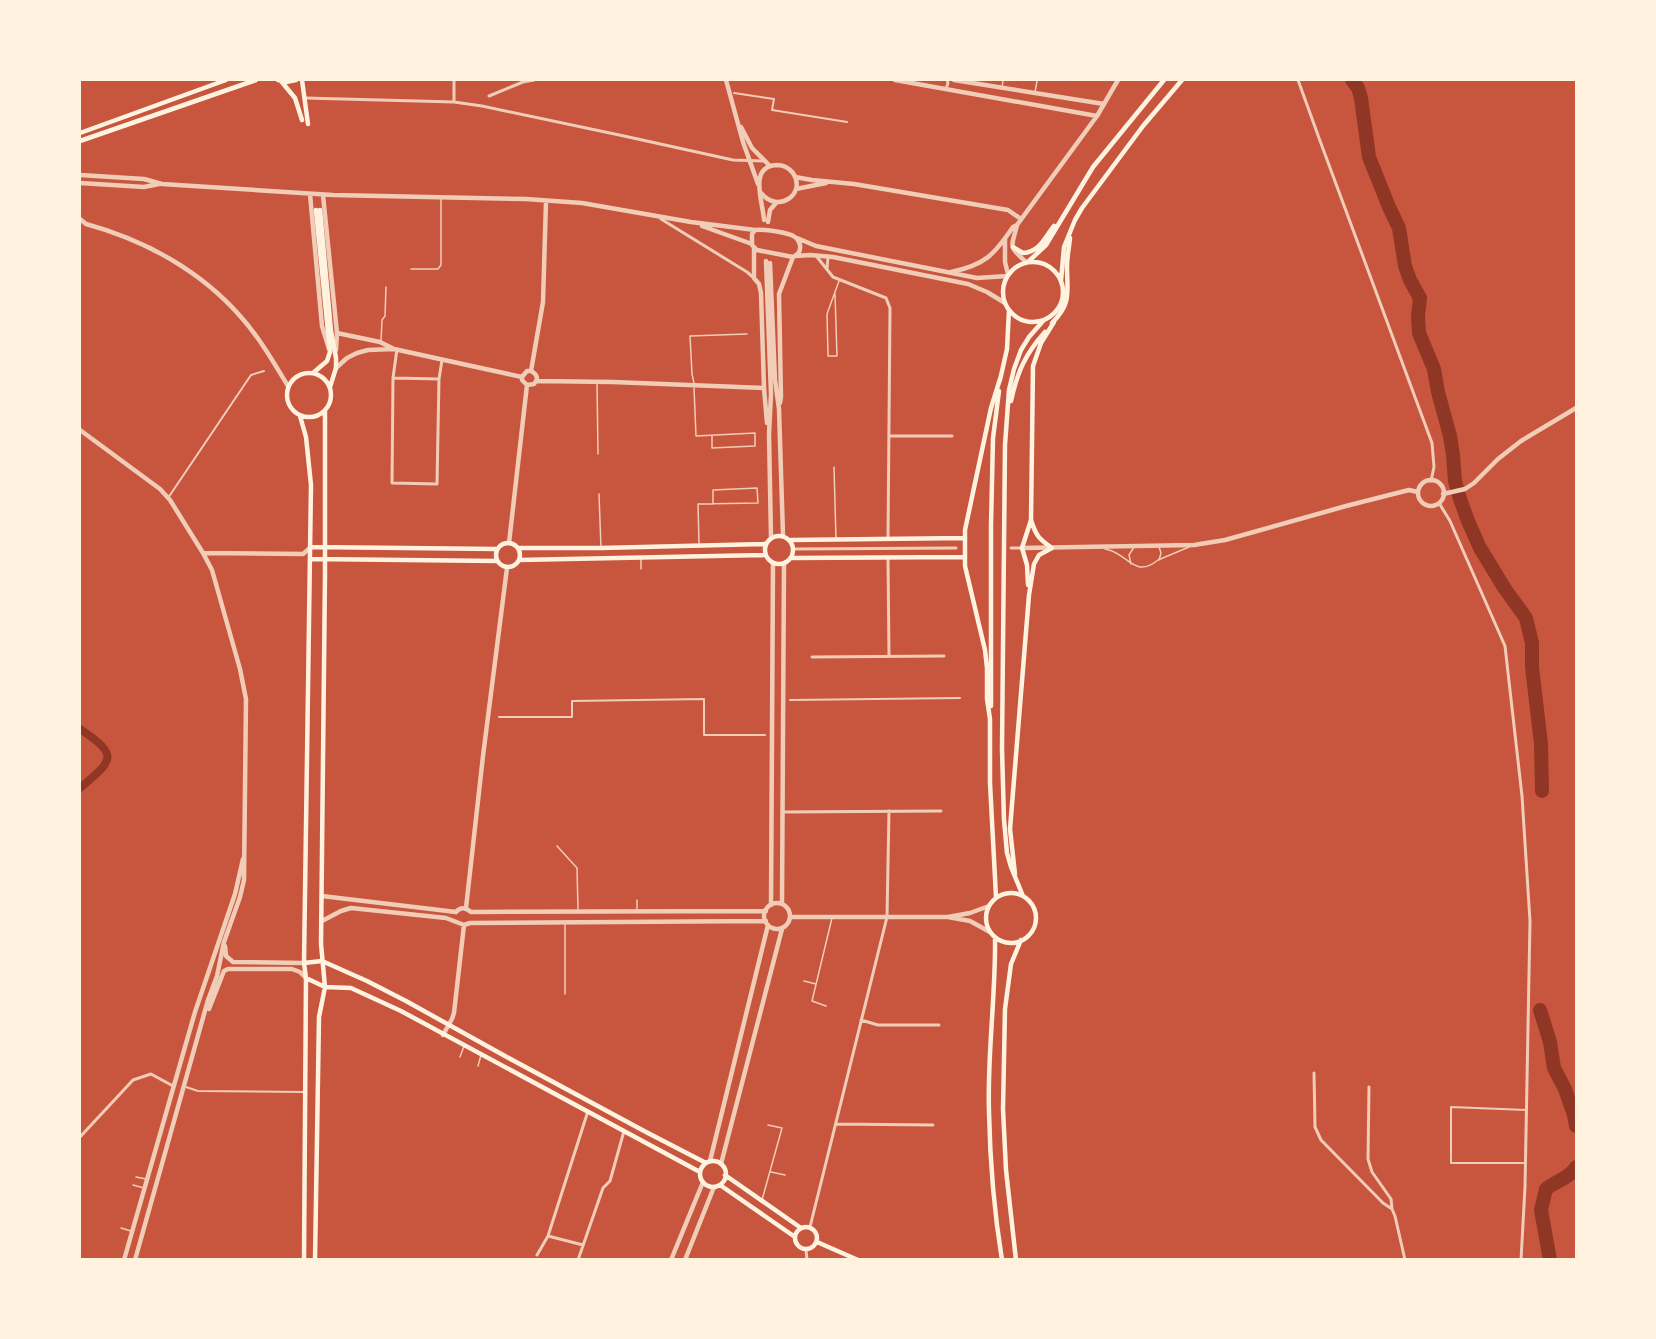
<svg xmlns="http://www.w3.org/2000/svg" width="1656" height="1339" viewBox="0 0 1656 1339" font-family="'PT Sans',sans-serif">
<rect width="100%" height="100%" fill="#c8553d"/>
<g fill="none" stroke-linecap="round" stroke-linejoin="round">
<path stroke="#8f3625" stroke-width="8" d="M80,729C120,756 113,760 80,788"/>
<path stroke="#8f3625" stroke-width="14" d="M1352,80L1358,88L1361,98L1369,157L1389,207L1399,228L1405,266L1410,280L1420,298L1418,316L1419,333L1434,369L1438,392L1450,436L1453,455L1455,481L1460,499L1468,521L1480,548L1505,589L1526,618L1532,643V667L1541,744L1542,791
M1540,1010L1550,1042L1554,1068L1565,1089L1574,1115L1576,1126
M1550,1260L1541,1210L1546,1189C1555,1182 1572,1176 1576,1167"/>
<path stroke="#f1ccb7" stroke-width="1.5" d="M1002,88L1003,80
M1035,92L1037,81
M411,269H438L441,265V198
M835,294L837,356H828L827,314L839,281
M381,341L382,320L385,316L386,287
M597,383L598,454
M694,383L692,374L690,336L747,334
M694,388L696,436L755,433V446L712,448V435
M834,467L836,539
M599,494L601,548
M699,543L698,504L758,503L757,488L713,490V504
M1105,549C1108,550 1111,550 1114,552C1130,559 1137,577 1158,560L1189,547
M641,559V569
M1159,560L1161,553L1159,547
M1131,564L1129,555L1134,547
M557,846L577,868L578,909
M637,900V910
M565,925V994
M804,981L816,984
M826,1006L812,1001L832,918
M460,1057L464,1046
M478,1066L481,1055
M771,1172L785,1175
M136,1177L146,1179
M133,1185L144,1188
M762,1200L782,1128L768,1125
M121,1228L131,1231"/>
<path stroke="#f1ccb7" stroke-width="2" d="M734,93L774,99L772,110L847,122
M168,498L251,375L264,371
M790,700L960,698
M499,717H572V701L704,699V735H765
M186,1087L198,1091L305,1092
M1525,1163H1451V1107L1526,1110"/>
<path stroke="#f1ccb7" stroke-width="3" d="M1298,80L1319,138L1432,443L1434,467L1431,481
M946,89L948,83L947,80
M489,96L523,82L534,80
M305,98L454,102L482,106L624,136L733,160L763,161
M454,102V80
M661,219L747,272L754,278
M817,257L833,277L886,298L890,308L888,539
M827,269L828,257
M397,349L393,378L392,483L437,484L439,379L442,360
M393,378L439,379
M890,436H952
M1439,503L1450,521L1505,646L1522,796L1530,921L1525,1187L1521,1260
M1011,548H1022
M794,549L956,548
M888,558L889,656
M812,657L944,656
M782,812L941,811
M861,1020L878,1025H939
M1314,1073L1315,1127L1321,1140L1383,1203L1392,1209L1395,1216L1405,1260
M1369,1087L1368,1159L1372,1172L1391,1199L1392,1209
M836,1124L933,1125
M80,1137L133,1080L151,1074L173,1086
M810,1227L887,917L889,811
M548,1236L583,1245
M806,1250L807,1260
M537,1255L548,1236L588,1111
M578,1260L603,1188L610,1181L624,1131"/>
<path stroke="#f1ccb7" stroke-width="4.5" d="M726,80L743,142L758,184
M895,80L1097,116
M954,80L1104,104
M741,127L752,148L770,166
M80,175L144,179L162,184L333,195L526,199L582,203L691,222L755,230
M795,177L812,180L854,184L1008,210L1021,219
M80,183L144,187L159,184
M796,189L826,183
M761,193C778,214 807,194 793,173C789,168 784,165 777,165C748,166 763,202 764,220
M310,194L322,326L329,349
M323,195L337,333L336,350
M80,219L86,224C145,240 201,271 241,317C259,337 274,363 288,386
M768,222L770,210L776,203
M1017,225C1012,247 1007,245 1026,262
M702,226L752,244
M755,230C763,229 788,232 795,237C798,239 799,242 800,245C801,252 798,254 793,257L757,250L752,245V234Z
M797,238L816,246L977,278L1007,276
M1005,239V262L1008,274
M754,248V278L759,284L761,293L764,388L767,423
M796,256L810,255L833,257L968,284L987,292L1005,303
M766,261L771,394L769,434L771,537
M770,263L775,380L779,409L783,535
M951,272C985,265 994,255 1013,227L1017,225L1097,116L1118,80
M337,333L380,342L394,349
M336,368L347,358L357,353L368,350L394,349L522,377
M531,371L543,302L546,201
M536,381L613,382L764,388
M527,385L534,384C539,379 537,374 531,371
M527,385L522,380V377L527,371H531
M780,403L781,397L779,294L793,257
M80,430L160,489L170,500L203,553L212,570L240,669L246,699L244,880L240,897L224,942L217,976L208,1000L135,1260
M1418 493a13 13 0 1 1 26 0a13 13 0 1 1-26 0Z
M1443,494L1465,489L1474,483L1498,459L1521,441L1576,408
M509,543L527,385
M1022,548L1194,545L1225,540L1346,506L1409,490L1418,492
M203,553L303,554L311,547
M322,896L456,912
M764 916a13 13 0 1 1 26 0a13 13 0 1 1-26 0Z
M782,904L784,564
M771,905L773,563
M466,908L483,756L507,568
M456,912C461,906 466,908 471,912L766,911
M790,917H948L970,913L989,906
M948,917L970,921L990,932
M322,921L341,911L351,908L446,918L464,925L470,923L766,921
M225,946L226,956L233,962L304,963
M209,1009L222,976L224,971L228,969H292L300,972L306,978
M443,1035L452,1019L454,1013L464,925
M710,1161L768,925
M721,1164L782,929
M124,1260L195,1012L235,894L243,859
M671,1260L703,1182
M685,1260L714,1187"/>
<path stroke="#fff3e0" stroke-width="4.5" d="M278,80L286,82L296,80
M302,80L308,124
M281,81L295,98L302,120
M80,133L226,80
M80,141L256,80
M320,210L331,331L336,358V368L330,387
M1013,247L1023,253C1040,252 1045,237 1054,226
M1029,261L1046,245L1093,167L1164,80
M1003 292a30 30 0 1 1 60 0a30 30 0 1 1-60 0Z
M1061,281L1064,247L1075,220L1082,208L1143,126L1182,80
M1052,323C1072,303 1067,292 1067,267C1067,257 1069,248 1070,238
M287 395a22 22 0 1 1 44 0a22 22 0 1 1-44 0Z
M313,373L327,361L330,352L316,210
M1000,380L1007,349L1009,310
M1011,401C1017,373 1025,354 1045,332
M300,416L306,437L311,485L304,963L306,978L304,1260
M765 550a14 14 0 1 1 28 0a14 14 0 1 1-28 0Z
M791,540L965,538
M496 555a12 12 0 1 1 24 0a12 12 0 1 1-24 0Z
M311,547L497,549
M518,548H601L765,544
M792,558L965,557
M311,559L497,561
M519,560L765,555
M1028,585L1027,565L1022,548L1031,520L1033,366L1041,343L1054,322
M991,706V525L993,438L999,391
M1015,874L1010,829L1029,595L1034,564L1039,555L1052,548C1039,539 1036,536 1031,520
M986 918a25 25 0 1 1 50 0a25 25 0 1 1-50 0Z
M1023,896L1011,867L1007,853L1004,820L1002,749L1005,445L1009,390L1014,369L1021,350L1029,337L1043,321
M996,897L990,783V719L987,699V668L985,650L965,566V530L991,408L1000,379
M995,937C996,995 987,1054 989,1112C990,1161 994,1211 1002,1260
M304,963L322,961L367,981L406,1001L505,1056L646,1132L706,1163
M306,978L325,987L351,988L401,1011L700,1172
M700 1174a13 13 0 1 1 26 0a13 13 0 1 1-26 0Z
M725,1175L801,1228
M720,1185L795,1237
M795 1238a11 11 0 1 1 22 0a11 11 0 1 1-22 0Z
M817,1242L858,1260
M315,1260L319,1017L325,987L321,944L325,575V411
M1016,1260L1006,1170L1003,1109L1005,1009L1011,964L1021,940"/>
</g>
<rect width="1656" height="1339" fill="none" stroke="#fff3e0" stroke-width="162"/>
</svg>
